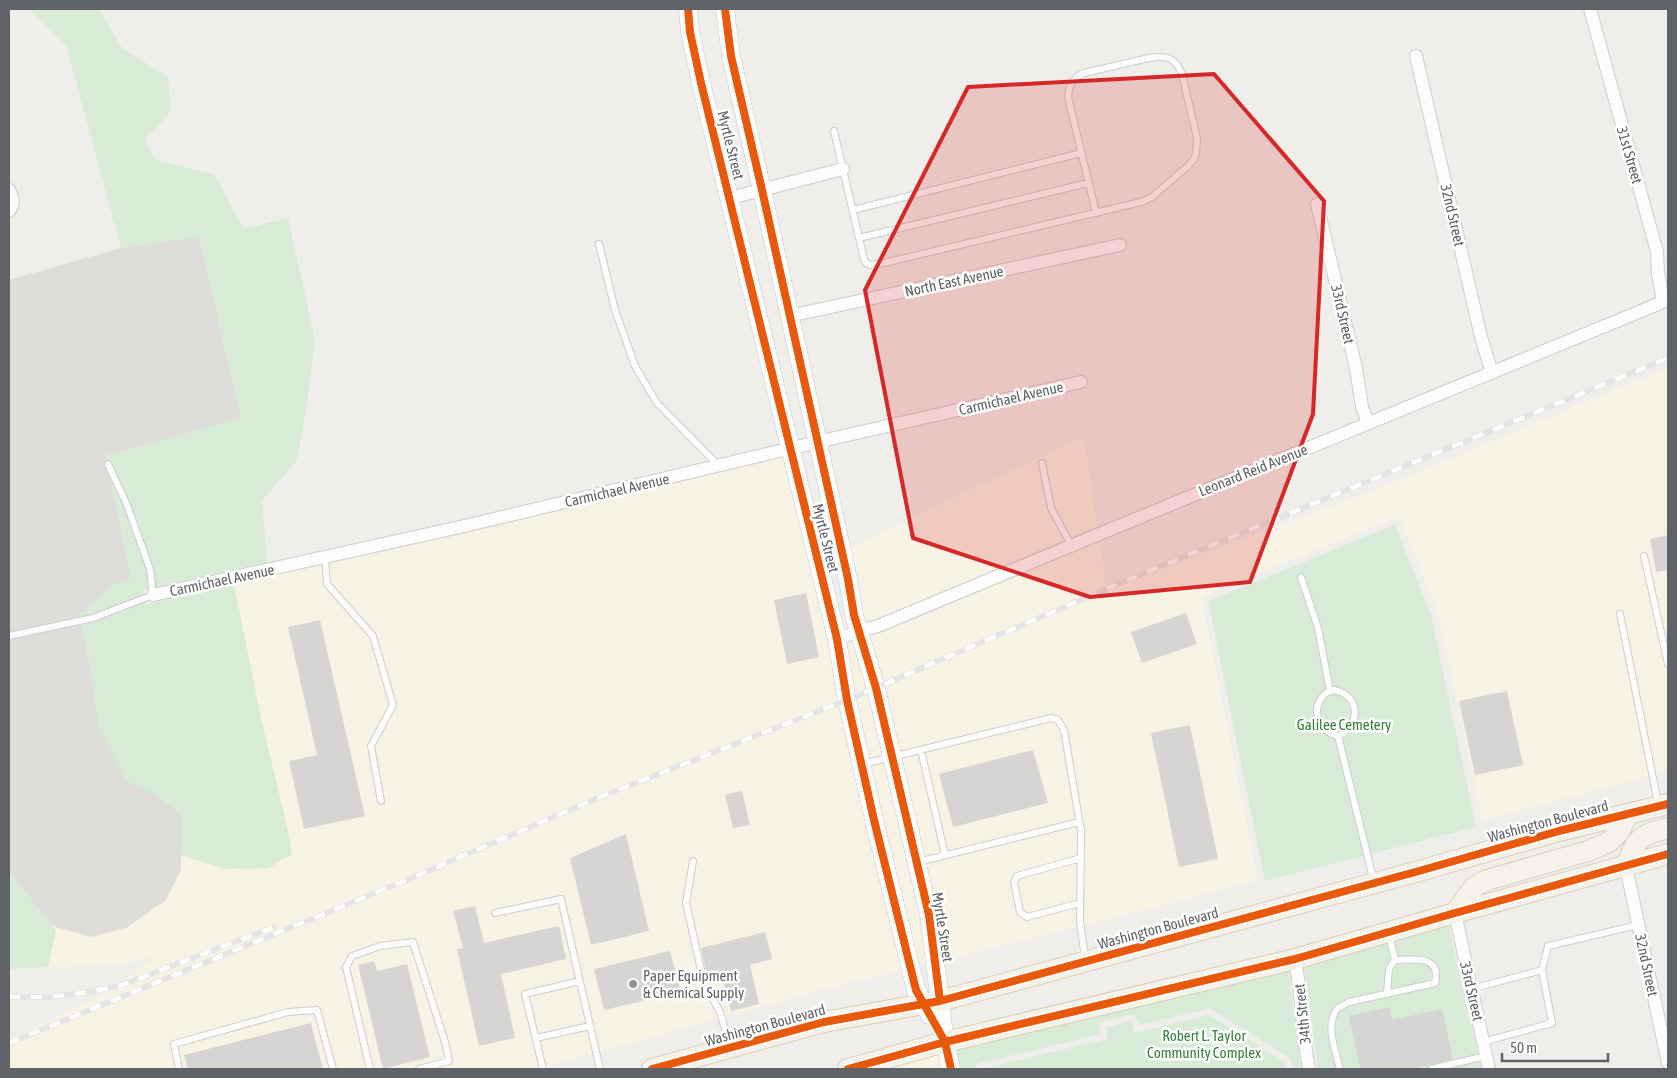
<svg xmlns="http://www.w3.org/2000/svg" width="1677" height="1078" viewBox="0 0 1677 1078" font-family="'Asap Condensed',sans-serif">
<rect width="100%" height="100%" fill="#efeeea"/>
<path fill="#f7f3e4" d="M1668,368V771L1482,820L1438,614L1402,523L1397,519H1392L1206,595L1202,600L1258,880L1114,918L943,960L869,636L881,633L1100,541L1106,589L1380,488Z
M1084,436L1097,526L876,619L865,622L849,548Z
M784,458L828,635L903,970L817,991L538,1069H9V1040L115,989L154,957L109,966L48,967L56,931L52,926L91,937L181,870V855L225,869H268L292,854L289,836L261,718L234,585L462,534Z
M853,641L868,690L921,916L927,964L919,965L882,818L855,698L846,644Z
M938,1051L942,1069H875Z"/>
<path fill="#dfddda" d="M199,236L241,418L106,456L131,580L79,616L89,659L126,781L150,790L181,813V870L166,900L126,928L91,937L52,926L9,871V280L121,248Z"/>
<path fill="#d8ebd6" d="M30,9H99L122,48L168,77L171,111L145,140L155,160L214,174L244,229L288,218L315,340L306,410L297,461L262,500L267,562L143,590L147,604L234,585L261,718L289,836L292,854L268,868L225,869L181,855V813L150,791L126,781L99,728L89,659L79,616L113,584L131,579L106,456L241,418L199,237L121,248L66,45Z
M1395,525L1431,615L1476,827L1265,881L1208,601Z
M9,871L56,931L48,967L9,969Z
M1448,923L1481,1068L1318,1069L1304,964Z
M1288,969L1301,1069H1293L1290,1058L1211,1009H1207L1139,1025L1136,1016L1129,1015L1102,1022L1099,1027L1100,1034L977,1064L974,1069H959L954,1047Z
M1209,1015L1285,1062L1286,1069H981L1108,1039L1106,1028L1131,1021L1134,1033Z"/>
<path fill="#d6d5d3" d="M1668,535V570L1656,572L1650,539Z
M806,593L819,657L787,664L774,600Z
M1186,613L1197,644L1142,663L1131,632Z
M320,620L365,816L304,829L289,761L317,755L288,627Z
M1507,691L1523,765L1475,775L1459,701Z
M1190,725L1218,859L1179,867L1151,733Z
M1033,750L1048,803L953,827L939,774Z
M742,791L750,825L733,828L725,795Z
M626,834L649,931L591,945L570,858Z
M475,906L484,943L559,926L566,959L501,974L515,1038L479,1046L457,949L463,948L453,911Z
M765,932L772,959L750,965L759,1004L731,1011L721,972L707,975L701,948Z
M670,951L681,992L604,1010L594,969Z
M374,961L377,971L407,964L430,1057L383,1069L358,965Z
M1390,1007L1392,1020L1442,1009L1453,1059L1413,1069H1360L1349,1016Z
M311,1023L323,1069H188L184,1055Z"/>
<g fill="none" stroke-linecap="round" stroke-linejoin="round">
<defs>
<path id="lane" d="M834,131L864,259L866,263L871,265L884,263L1141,202L1152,197L1188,166L1194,159L1196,153L1197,138L1182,74C1175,57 1166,55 1149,58L1084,73L1078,76L1072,82L1069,89L1068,97L1096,213
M853,210L1081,153
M859,238L1088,183
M599,244L615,310L635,366L657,403L718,465
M1042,463L1051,508L1071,545
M1644,556L1668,664
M325,557L327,584L373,636L393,705L371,746L381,801
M1301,577L1318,628L1330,691
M1620,614L1658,803
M9,636L93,618L153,595L150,569L127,505L108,464
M1334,690C1361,695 1361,726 1338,736C1313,731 1309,696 1334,690Z
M1338,736L1374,882
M921,750L945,855
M863,764L1051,718L1058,720L1064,730L1081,831L1080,921L1085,958
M693,861L686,903L704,983L720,1012L730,1046
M918,862L1079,822
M1080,903L1027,917L1020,912L1014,882L1017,876L1081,858
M495,913L561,899L600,1069
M1389,935L1395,960
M1542,970L1548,946L1638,925
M1471,989L1542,970L1552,1023L1483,1042
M536,1038L590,1026
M179,1069L174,1044L288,1012L317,1010L333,1069
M370,1069L346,967L352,956L380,946L413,942L445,1042L449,1061L419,1069
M543,1069L525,994L580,981
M1340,1069C1336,1052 1324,1024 1338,1008C1341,1006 1346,1004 1349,1002L1435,983C1442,954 1413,960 1395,960L1389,969L1387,993
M1431,1069L1486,1056"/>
<path id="street" d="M1590,9L1657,252L1658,273L1663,302
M1416,56L1481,337L1492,373
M9,190C13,198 15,203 9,211
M730,198L843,169
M1317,204L1356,368L1362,407L1368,423
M789,316L1120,245
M153,595L460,527L817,442L1081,382
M837,639L859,631L878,626L1109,530L1668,300
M1626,867L1668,1063
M1455,913L1489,1069
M1295,959C1302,996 1302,1033 1309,1069"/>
<path id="secondary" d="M688,9L690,32L701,83L837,639L847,700L874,820L916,990L930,1015
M725,9L731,56L762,190L848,579L854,615L876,688L929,915L945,1042L951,1069"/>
<path id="primary" d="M1626,867C1636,839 1639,835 1668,828
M1455,913L1475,886L1487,880L1588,851L1609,842L1619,832L1628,814
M652,1069L824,1022L940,1001L1419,871L1559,831L1668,804
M848,1069L945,1042L1295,959L1455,913L1668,854"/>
</defs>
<use href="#lane" stroke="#cbcccc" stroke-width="8"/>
<use href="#street" stroke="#cbcccc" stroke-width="14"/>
<use href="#secondary" stroke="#cacacb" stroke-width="19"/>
<use href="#primary" stroke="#d7ceb8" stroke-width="22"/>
<use href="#lane" stroke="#fdfcfc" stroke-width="6"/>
<use href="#street" stroke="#fdfcfc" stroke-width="12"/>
<use href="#secondary" stroke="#fdfcfc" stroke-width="18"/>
<use href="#primary" stroke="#f4f2e9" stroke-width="20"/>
<defs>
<path id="rail" d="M9,997H49L90,992L122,985L274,927
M9,1043L409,879L600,797L847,700L1125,581L1668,358"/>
</defs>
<use href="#rail" stroke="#e4e4e4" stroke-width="5.5"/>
<use href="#rail" stroke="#fff" stroke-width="4" stroke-dasharray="11" stroke-linecap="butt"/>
<defs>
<path id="cycleway" d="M688,9L690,32L701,83L837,639L847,700L874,820L916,990L945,1042L951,1069
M725,9L731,56L762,190L848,579L854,615L876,688L929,915L940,1001
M652,1069L824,1022L940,1001L1419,871L1559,831L1668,804
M848,1069L945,1042L1295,959L1455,913L1668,854"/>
</defs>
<use href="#cycleway" stroke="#fff" stroke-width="11"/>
<use href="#cycleway" stroke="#e8590c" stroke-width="8"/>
</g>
<path fill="#d62828" fill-opacity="0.2" stroke="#d62828" stroke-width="4" stroke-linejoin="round" d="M1214,74L1324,201L1313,414L1250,582L1090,597L913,538L865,290L968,87Z"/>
<circle fill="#919496" stroke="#fff" stroke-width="2" cx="633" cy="984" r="5"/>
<g text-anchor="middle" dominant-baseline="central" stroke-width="5" stroke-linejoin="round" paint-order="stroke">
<g font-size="15" fill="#5f6368" stroke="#fff">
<text transform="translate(731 145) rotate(76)">Myrtle Street</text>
<text transform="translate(1630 155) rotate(74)">31st Street</text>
<text transform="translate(1453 215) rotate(77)">32nd Street</text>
<text transform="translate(954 281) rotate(-12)">North East Avenue</text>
<text transform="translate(1343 314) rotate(77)">33rd Street</text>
<text transform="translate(1011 398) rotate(-13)">Carmichael Avenue</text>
<text transform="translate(1253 470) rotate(-22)">Leonard Reid Avenue</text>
<text transform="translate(617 490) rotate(-13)">Carmichael Avenue</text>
<text transform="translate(826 538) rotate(76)">Myrtle Street</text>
<text transform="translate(222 580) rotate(-12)">Carmichael Avenue</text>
<text transform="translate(1548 821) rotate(-15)">Washington Boulevard</text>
<text transform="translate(943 927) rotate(81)">Myrtle Street</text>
<text transform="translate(1158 928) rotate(-15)">Washington Boulevard</text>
<text transform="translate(1647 965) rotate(78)">32nd Street</text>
<text transform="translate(1472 991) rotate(77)">33rd Street</text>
<text transform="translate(1302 1014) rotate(-96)">34th Street</text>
<text transform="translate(765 1025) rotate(-15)">Washington Boulevard</text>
</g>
<g font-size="15" fill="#348238" stroke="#fff">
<text x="1344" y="724">Galilee Cemetery</text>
<text x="1204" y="1035">Robert L. Taylor<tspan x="1204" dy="17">Community Complex</tspan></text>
</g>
<g font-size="15" fill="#5f6368" stroke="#fff" text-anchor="start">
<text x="643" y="975">Paper Equipment<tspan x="643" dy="17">&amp; Chemical Supply</tspan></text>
</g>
</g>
<rect width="1677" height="1078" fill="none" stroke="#5f6368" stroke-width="20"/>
<path d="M1502 1053v8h106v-8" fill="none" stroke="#5f6368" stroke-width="2.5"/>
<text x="1510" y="1053" font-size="15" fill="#5f6368" stroke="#ffffff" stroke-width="4" paint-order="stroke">50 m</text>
</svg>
